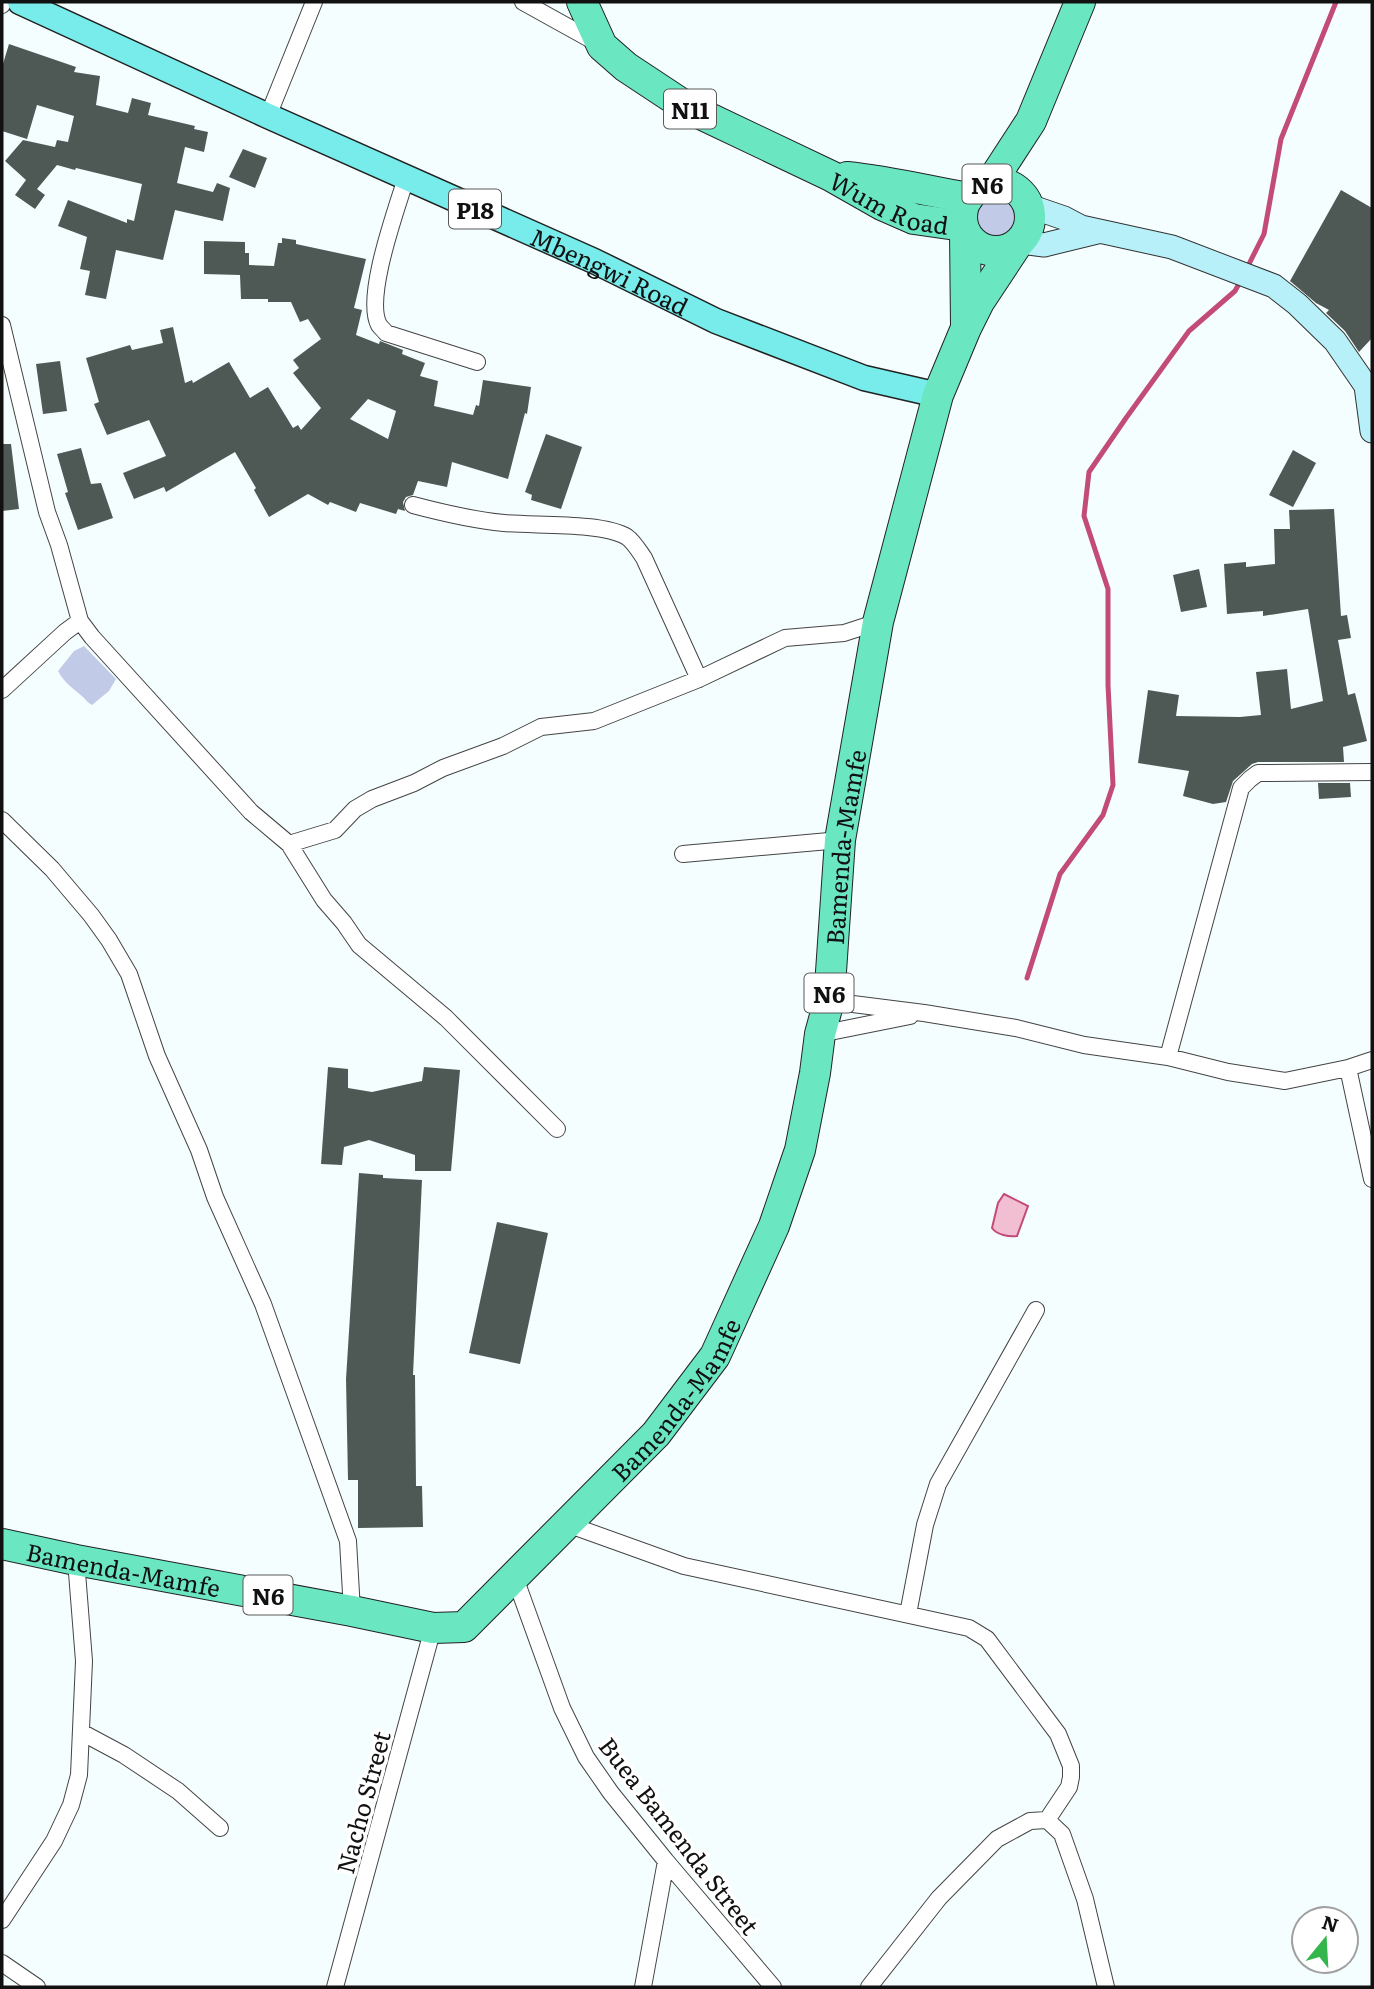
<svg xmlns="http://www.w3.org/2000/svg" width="1374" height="1989" viewBox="0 0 1374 1989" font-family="Literata,serif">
<rect width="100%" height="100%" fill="#f5fefe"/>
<path fill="#c1cbe7" d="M977 217a21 21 0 1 1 42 0a21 21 0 1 1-42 0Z
M84,646L116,679L109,691L92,705C88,703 86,700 83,697C73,688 65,684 58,671L74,651Z"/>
<path fill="#f1bed2" stroke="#c24b77" stroke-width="2" d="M1004,1194L1028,1206L1017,1236C1009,1237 997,1235 992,1228L998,1203Z"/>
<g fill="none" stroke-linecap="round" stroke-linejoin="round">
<path stroke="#c24b77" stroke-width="5" d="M1247,268L1264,234L1281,139L1336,2
M1027,978L1060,874L1103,815L1113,785L1108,685V589L1084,516L1089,472L1126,418L1189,331L1235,291L1241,280"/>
</g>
<path fill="#4e5955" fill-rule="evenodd" d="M9,44L76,67L74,72L100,76L96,105L128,113L132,98L151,103L148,115L195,126L194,129L208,132L204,152L185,147L177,183L213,192L217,183L230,188L223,221L175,210L163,260L116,250L106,299L85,295L90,271L80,269L87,237L58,226L68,200L127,223V219L134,221L142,184L76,168L75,170L57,165L37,189L45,195L35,209L15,195L26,180L5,161L23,140L55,147L57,140L68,142L74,116L37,105L27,139L2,131V67Z
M243,149L267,158L255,188L229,177Z
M1341,190L1372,208V338L1359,352L1345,331L1326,313L1329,310L1316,303L1290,281Z
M282,238L296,240V244L366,259L354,308L362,310L356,335L379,344L380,341L403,350L402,354L425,363L420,376L438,381L434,406L473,415L476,405L479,406L483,380L531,387L527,414L525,413L508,479L452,462L447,487L418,481L413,495L406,497L403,502L405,511L398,509L396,514L360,503L356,512L330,502L328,505L308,494L269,517L254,490L256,488L235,452L166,492L164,487L134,499L123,473L166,456L149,420L107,435L94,404L99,402L86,358L130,345L132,350L163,343L160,330L173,327L185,383L192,380L193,383L229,362L250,398L268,387L293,428L298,425L301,430L321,408L293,373L299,368L293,360L321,339L308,319L300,322L291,302H268V299H241L240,275L204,274V241L245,242V253H249V265L274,266L278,243H282ZM368,399L396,411L388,439L350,419Z
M60,361L67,411L43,414L36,364Z
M546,434L582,447L561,509L531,500L532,495L525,492Z
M2,444H11L19,509L2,511Z
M81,448L91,484L101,483L113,518L78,530L65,493L68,492L57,454Z
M1293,450L1316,463L1293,507L1269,495Z
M1334,509L1341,616L1347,615L1351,638L1338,640L1348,695L1355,693L1367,741L1343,747L1344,762H1258L1252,764L1233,781L1226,802L1213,804L1183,796L1189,771L1138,763L1148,690L1179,695L1176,716L1240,717L1261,715L1256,672L1287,669L1291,709L1323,701L1308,609L1263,616V611L1227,614L1224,564L1246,562V567L1275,564L1274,529H1290L1289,510Z
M1199,569L1207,607L1181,612L1173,575Z
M1318,783H1350L1351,797L1319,799Z
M328,1067L348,1069V1088L372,1092L422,1081L424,1067L460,1070L451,1171H415V1155L369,1140L344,1147L342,1165L321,1164Z
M359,1173L383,1175V1178L422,1180L413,1375H415L416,1486H422L423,1527L358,1528V1480H348L346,1379Z
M497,1222L548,1233L520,1364L469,1353Z"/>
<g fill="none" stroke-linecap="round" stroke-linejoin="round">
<defs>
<path id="street" d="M523,2L597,43
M2,5L3,2
M268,116L314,2
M406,178C397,208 364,297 379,325C381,328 384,330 386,333L477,362
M2,325L47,512L59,545L80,621L92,637L251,812L289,844L324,900L344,923L359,945L446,1018L557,1129
M413,505C443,513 473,520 504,523C534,526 603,522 627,537C634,542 639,551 644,558L699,679
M2,690L65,632L80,621
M2,820L52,869L91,915L109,940L129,974L157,1056L199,1150L215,1197L263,1304L348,1541L352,1611
M289,844L335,830L355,809L372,799L414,783L443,768L503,746L541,727L594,721L699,679L785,638L844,633L878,622
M683,854L840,840
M829,1001L924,1013L1016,1028L1084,1045L1168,1057L1228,1072L1285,1081L1348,1068L1372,1060
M820,1034L910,1016
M1168,1057L1241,788L1250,779L1258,773L1372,772
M1348,1068L1372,1179
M567,1524L684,1566L969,1628L987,1639L1058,1734L1071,1766V1777L1069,1787L1047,1820
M514,1575L562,1708L586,1757L611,1793L666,1861L773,1987
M908,1614L925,1525L938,1484L1036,1310
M81,1732L124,1755L178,1791L220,1828
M2,1920L54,1841L71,1805L79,1775L84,1661L76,1560
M2,1963L37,1987
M335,1987L433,1628
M643,1987L666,1861
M869,1987L939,1898L997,1839L1030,1821L1047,1820L1062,1834L1085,1899L1106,1987"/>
<path id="secondary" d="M1029,206L1064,218L1081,227L1172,247L1274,286L1297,304L1335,341L1366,386L1372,431
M1021,242L1044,245L1097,232"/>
<g id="primary">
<path id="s1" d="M20,2L268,116L594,261L716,321L864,378L938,395"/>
</g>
<g id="highway">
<path id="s2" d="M582,2L602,46L626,67L688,108L831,176L882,205L914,219L963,226"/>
<path d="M847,177C888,181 928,191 968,198"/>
<circle cx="996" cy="217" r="34"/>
<path d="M990,184L1031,121L1080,2"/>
<path d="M965,232L966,326"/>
<path id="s3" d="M2,1544L76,1560L352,1611L433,1628L464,1627L656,1434L715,1356L774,1226L800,1150L815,1073L820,1034L829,1001L840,840L878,622L938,395L966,328L979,302L1016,246"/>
</g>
</defs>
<use href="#street" stroke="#444" stroke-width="18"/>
<use href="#secondary" stroke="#333" stroke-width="25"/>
<use href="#primary" stroke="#222" stroke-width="27"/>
<use href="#highway" stroke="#222" stroke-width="32"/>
<use href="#street" stroke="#fff" stroke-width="16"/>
<use href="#secondary" stroke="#b7f0f8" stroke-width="23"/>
<use href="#primary" stroke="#77eceb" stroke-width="24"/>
<use href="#highway" stroke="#6ae7c1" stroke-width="30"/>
</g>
<g text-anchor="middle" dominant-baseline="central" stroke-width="7" stroke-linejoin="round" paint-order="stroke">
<g fill="#fff" stroke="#585858" stroke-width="2">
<rect x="664" y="89.5" width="52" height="39" rx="5"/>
<rect x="962.5" y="164.5" width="49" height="39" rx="5"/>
<rect x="449" y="189.5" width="52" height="39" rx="5"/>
<rect x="804.5" y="973.5" width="49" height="39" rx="5"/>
<rect x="243.5" y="1575.5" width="49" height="39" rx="5"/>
</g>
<g font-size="23" font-weight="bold" fill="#111">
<text x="690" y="109">N11</text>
<text x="987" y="184">N6</text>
<text x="475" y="209">P18</text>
<text x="829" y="993">N6</text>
<text x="268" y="1595">N6</text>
</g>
<g font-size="24" fill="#111" stroke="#fff">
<text stroke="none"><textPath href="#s2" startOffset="378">Wum Road</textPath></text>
<text stroke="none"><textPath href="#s1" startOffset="648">Mbengwi Road</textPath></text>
<text stroke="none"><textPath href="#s3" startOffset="1370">Bamenda-Mamfe</textPath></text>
<text stroke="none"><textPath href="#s3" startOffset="782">Bamenda-Mamfe</textPath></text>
<text stroke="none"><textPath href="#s3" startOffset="124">Bamenda-Mamfe</textPath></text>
<text transform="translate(362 1802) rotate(-75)">Nacho Street</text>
<text transform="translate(680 1835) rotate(52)">Buea Bamenda Street</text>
</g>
</g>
<rect width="1374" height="1989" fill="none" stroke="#111111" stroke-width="7"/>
<g transform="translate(1325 1940) rotate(18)"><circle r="33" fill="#ffffff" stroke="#a0a0a0" stroke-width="2"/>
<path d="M0-5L12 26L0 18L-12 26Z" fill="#34b64c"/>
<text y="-10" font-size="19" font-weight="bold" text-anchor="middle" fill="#111111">N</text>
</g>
</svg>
